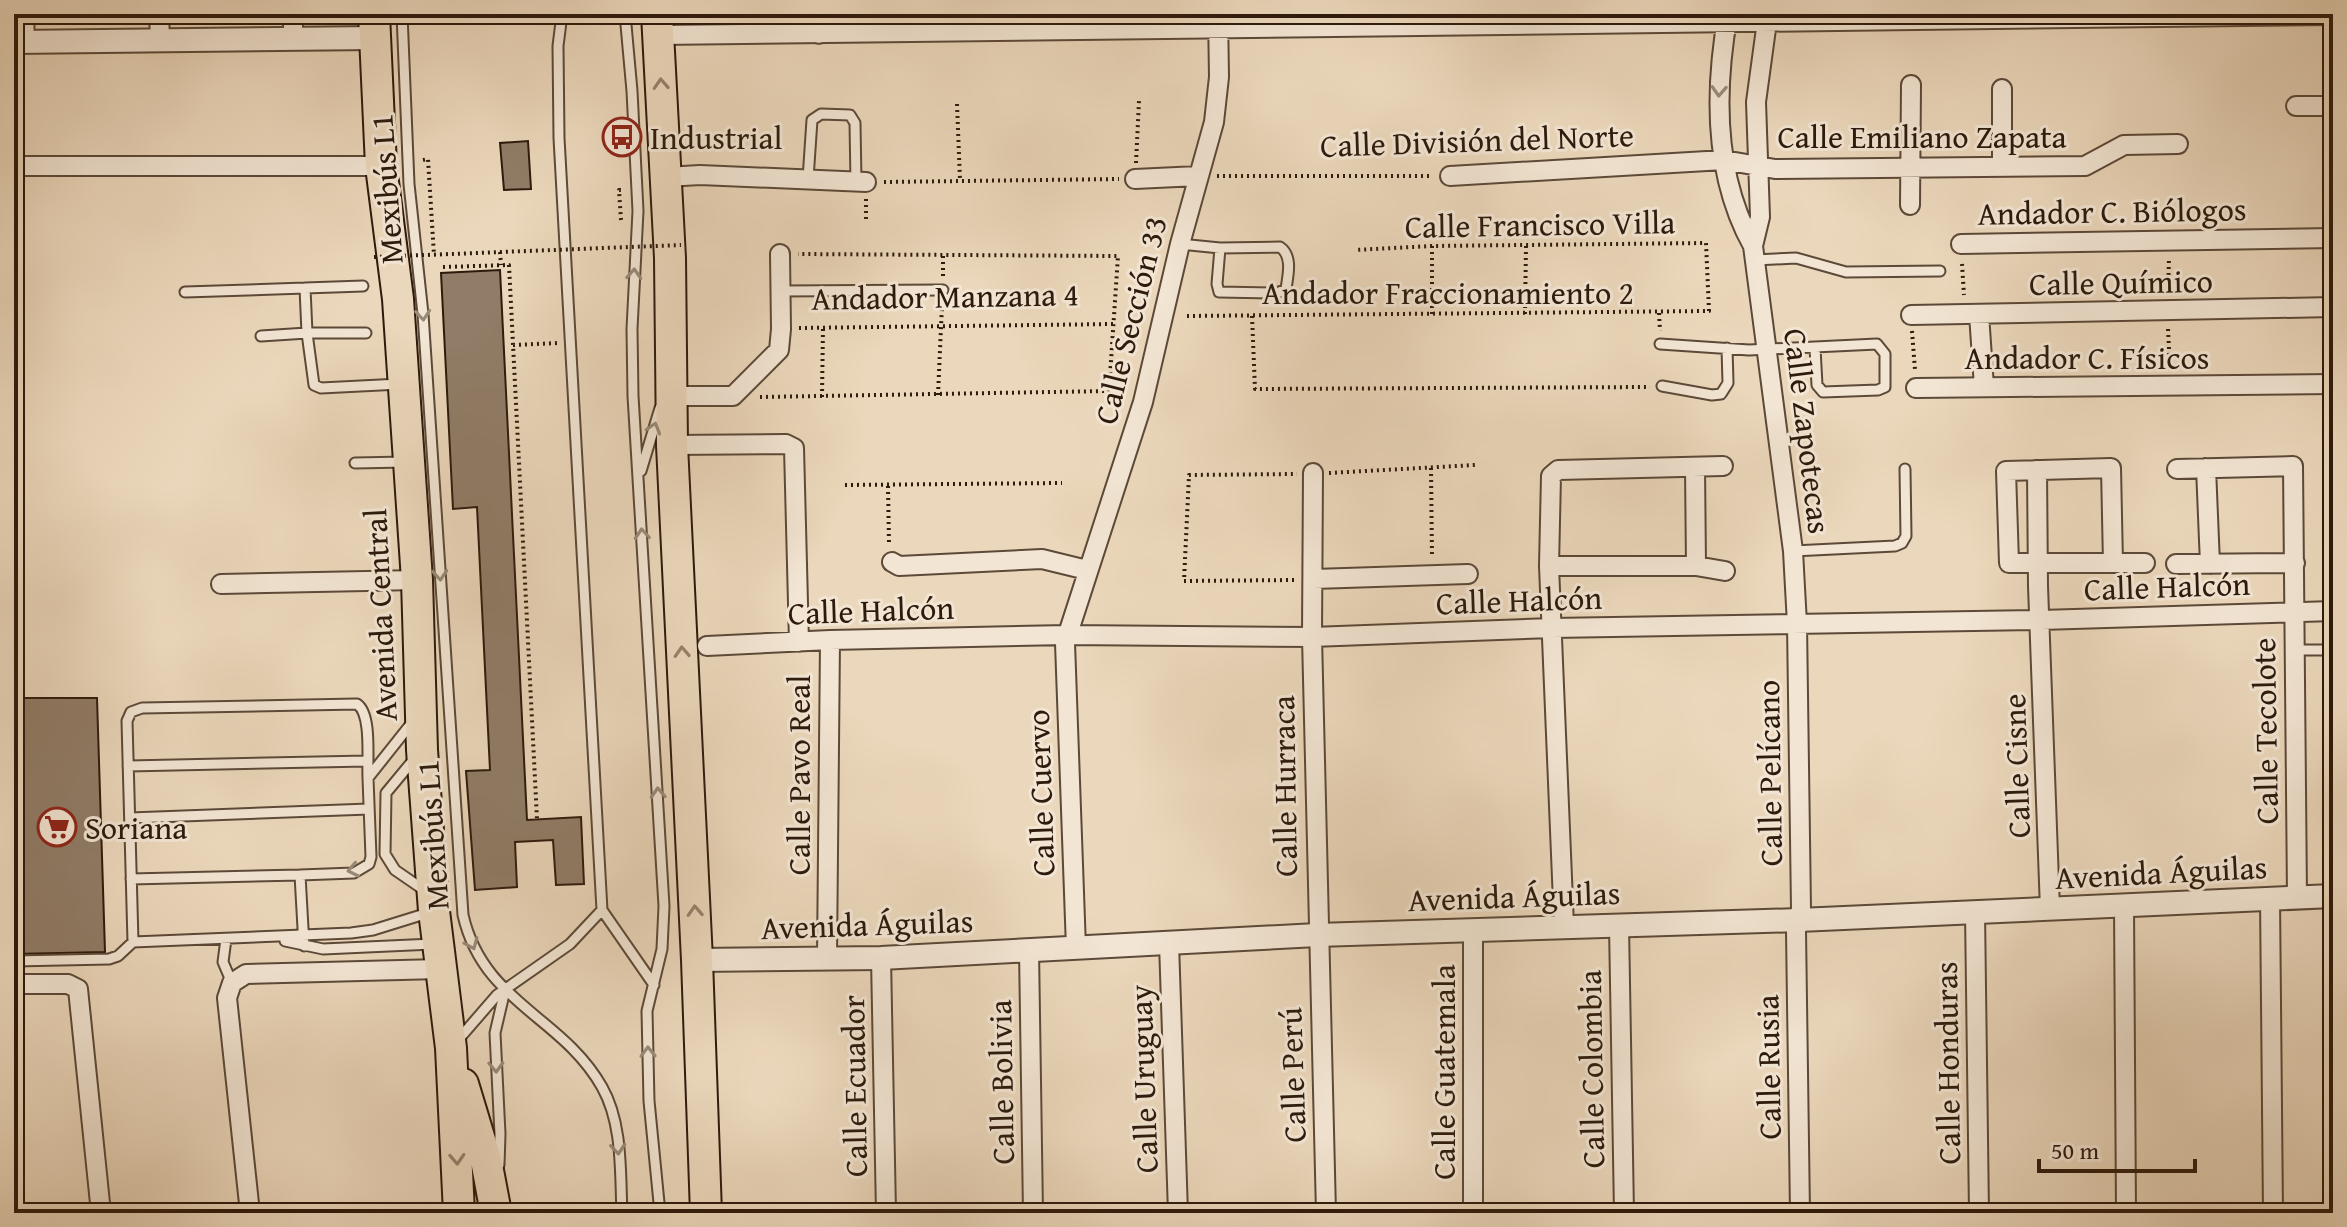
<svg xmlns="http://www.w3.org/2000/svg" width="2347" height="1227" viewBox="0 0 2347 1227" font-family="'Gentium Book Plus',serif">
<rect width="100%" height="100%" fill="#ebd7bb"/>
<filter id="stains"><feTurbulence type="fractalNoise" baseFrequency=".0025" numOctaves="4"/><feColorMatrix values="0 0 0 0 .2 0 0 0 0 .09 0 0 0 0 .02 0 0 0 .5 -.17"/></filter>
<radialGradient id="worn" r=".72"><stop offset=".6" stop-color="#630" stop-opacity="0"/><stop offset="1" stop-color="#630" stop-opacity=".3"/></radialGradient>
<path fill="#907c67" stroke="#2d1a0c" stroke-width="2" d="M528,141L531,189L504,190L500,143Z
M500,270L527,820L581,817L584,884L556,885L553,840L515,842L517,887L475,890L466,771L490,770L477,507L453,509L441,273Z
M14,698H97L105,952L14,954Z"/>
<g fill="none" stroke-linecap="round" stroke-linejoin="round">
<defs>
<path id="service" d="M402,14L409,184L423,314L463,915C483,1003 562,1016 602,1087C623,1124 620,1172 622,1213
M562,14L558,46L559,138L602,910
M625,14L632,91L638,211L632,329L633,396L664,906L662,949L647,1011L649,1101L660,1213
M808,179L812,120L821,114L850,115L855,123L856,182
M1180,244L1220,248L1280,247C1293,256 1288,275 1286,289L1277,293L1219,292L1217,284L1220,248
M1755,260L1796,258L1846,272L1940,271
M781,291L943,290
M185,292L305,288
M366,333H307L314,385L321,388L400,384
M261,336L307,333L305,288L363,286
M1660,344L1749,350L1877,344L1885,354V387L1878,390L1823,392L1817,385L1815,348
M1662,386L1712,395L1721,394L1728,383L1727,348
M355,463L405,462
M641,471L660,408
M1793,551L1895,546L1902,543L1906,536L1905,469
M2294,650H2333
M415,758L386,793L385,854L395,870L427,892
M128,766L367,761
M130,818L369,809
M131,879L300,875
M226,939L223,962L232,983
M285,941L323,949L433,944
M133,942L127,721L131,712L142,708L357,704C372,714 367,759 368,778
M304,946L300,875L354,873L369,864L371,857L368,778L414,720
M14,961L109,959L118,956L133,942L351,933L373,930L431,912
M458,1040L497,995L570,944L602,910L654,985
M499,1165L500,1134L495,1033L505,990"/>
<path id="minor" d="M24,14L25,42
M159,14L160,39
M1728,14C1714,92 1714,176 1753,246L1793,551L1797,624L1801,909L1796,931L1800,1213
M819,34V14
M659,35L2333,15
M293,38V14
M2002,89V167
M2296,106H2333
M14,166H381
M1450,176L1724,160L1775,169L2085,166L2124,145L2178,144
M666,177L700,175L866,182
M1135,179L1198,176
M1910,205L1911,85
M1961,244L2333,238
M1753,246L1760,217L1756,102L1768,14
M1979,314L1984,387
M1911,315L2333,307
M1916,388L2333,384
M671,396H733L779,350L781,329L780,254
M672,445L786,444L794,448L799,642
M1695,467L1696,566
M2206,468L2210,564
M2177,469L2293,466L2297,897
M2037,470L2038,586L2050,909
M1313,473L1312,637L1326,1213
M892,562L899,566L1042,559L1087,570
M2113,563L2111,468L2006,471L2009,563C2054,563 2100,563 2145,563
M2176,564L2295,563
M1549,566H1696L1725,571
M1314,579L1468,574
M221,584L417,580
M707,646L830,640L1067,635L1312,637L1552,628L2041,620L2333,611
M2270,898L2273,1213
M2124,906L2126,1213
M1975,912L1979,1213
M1619,925L1624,1213
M1564,926L1549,566L1551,476L1558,470L1723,466
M1169,943L1178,1213
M1076,948L1065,643L1143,402L1180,244L1214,122L1219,77L1218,14
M1029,950L1033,1213
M827,958L830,640
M881,958L886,1213
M14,984H68L78,989L101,1213
M250,1213L227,998L232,983L246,974L440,969
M1473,1213V930"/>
<path id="tertiary" d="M14,42L375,38
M697,960L881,958L1317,935L1799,920L2333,896"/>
<path id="trunk" d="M374,14L381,166L398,299L417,580L422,750L434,911L451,1048L459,1213
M657,14L670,258L672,445L697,960L706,1213
M463,1084L486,1160L496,1213"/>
</defs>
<use href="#service" stroke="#5c4938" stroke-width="13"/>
<use href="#minor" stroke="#5c4938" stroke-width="22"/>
<use href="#tertiary" stroke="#5c4938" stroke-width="26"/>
<use href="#trunk" stroke="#2d1a0c" stroke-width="34"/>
<path stroke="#2d1a0c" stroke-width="4" stroke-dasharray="2 4" stroke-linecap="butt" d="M957,104L960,180
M423,160L428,159L434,255
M1136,163L1139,101
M1217,176H1432
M884,182L1119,179
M866,219V198
M621,220L619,190H624
M1432,246V314
M500,252L501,265
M1962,264L1964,295
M443,267L509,265L537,819
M943,276V254
M2168,293L2169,257
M1659,313L1660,331
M1525,314L1526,245
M1187,316L1709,311L1706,243L1432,246L1355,250
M1252,316L1255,389L1650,387
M799,328L1113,324
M2168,329L2170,369
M1912,331L1915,370
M513,345L558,343
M938,395L942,305
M760,397L1109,391L1118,256L798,254
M822,397L823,326
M1431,468L1432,557
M1329,473L1475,465
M845,485L1062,483
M888,486L889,544
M1294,580L1184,581L1189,475L1297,474"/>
<use href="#service" stroke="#f2e5d3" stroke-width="9"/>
<use href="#minor" stroke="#f2e5d3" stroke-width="18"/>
<use href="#tertiary" stroke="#f2e5d3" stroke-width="22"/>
<use href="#trunk" stroke="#ebd7bb" stroke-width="30"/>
<path stroke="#2d1a0c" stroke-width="4" stroke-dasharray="2 4" stroke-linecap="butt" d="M374,257L681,245"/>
</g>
<defs><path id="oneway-chevron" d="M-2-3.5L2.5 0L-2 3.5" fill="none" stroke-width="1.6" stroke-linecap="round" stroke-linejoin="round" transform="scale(2)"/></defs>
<g stroke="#96826c">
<use href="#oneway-chevron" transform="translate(661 84) rotate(-93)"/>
<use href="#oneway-chevron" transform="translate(682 652) rotate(-93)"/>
<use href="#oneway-chevron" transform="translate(695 911) rotate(-93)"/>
<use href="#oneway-chevron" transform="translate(457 1159) rotate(87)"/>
</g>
<g stroke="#998a79">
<use href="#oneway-chevron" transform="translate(1719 91) rotate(93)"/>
<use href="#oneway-chevron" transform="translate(634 274) rotate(-87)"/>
<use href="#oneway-chevron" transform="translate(423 315) rotate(85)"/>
<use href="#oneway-chevron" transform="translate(654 428) rotate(-73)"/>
<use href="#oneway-chevron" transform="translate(642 534) rotate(-94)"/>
<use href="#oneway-chevron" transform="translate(440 575) rotate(86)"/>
<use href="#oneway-chevron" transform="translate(658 793) rotate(-93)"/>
<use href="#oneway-chevron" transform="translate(353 870) rotate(168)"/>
<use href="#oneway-chevron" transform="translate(472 944) rotate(67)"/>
<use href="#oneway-chevron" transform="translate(648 1052) rotate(-91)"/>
<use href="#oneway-chevron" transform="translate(496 1067) rotate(88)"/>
<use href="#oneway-chevron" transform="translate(618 1149) rotate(85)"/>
</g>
<defs>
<symbol id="bus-ring" viewBox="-11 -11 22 22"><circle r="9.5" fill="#f2e5d3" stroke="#8f2418" stroke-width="1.5"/><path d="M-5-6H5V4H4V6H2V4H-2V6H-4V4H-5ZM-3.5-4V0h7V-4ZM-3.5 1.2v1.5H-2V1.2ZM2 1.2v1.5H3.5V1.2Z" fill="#8f2418"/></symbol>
<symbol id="supermarket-ring" viewBox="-11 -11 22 22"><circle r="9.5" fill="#f2e5d3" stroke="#8f2418" stroke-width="1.5"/><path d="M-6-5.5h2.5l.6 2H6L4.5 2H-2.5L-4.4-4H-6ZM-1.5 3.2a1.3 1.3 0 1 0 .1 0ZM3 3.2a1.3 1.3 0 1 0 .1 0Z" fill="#8f2418"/></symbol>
</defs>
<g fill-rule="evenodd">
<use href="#bus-ring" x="600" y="115" width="44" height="44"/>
<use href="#supermarket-ring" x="35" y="805" width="44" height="44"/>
</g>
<g text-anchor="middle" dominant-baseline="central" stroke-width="6" stroke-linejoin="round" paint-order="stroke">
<g font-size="32" fill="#2d1a0c" stroke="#f2e5d3">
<text x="1922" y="136">Calle Emiliano Zapata</text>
<text transform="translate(1477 140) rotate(-2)">Calle División del Norte</text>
<text transform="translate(386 189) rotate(-94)">Mexibús L1</text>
<text transform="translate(2112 211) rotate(-1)">Andador C. Biólogos</text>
<text transform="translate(1540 224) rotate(-1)">Calle Francisco Villa</text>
<text transform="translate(2121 282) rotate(-1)">Calle Químico</text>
<text x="1448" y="292">Andador Fraccionamiento 2</text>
<text transform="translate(945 296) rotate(-1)">Andador Manzana 4</text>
<text transform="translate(1130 320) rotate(-76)">Calle Sección 33</text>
<text x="2087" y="357">Andador C. Físicos</text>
<text transform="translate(1808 431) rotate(83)">Calle Zapotecas</text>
<text transform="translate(2167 586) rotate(-2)">Calle Halcón</text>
<text transform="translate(1519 600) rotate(-2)">Calle Halcón</text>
<text transform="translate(871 610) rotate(-2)">Calle Halcón</text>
<text transform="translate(380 615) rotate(-93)">Avenida Central</text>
<text transform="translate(2265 731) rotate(-91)">Calle Tecolote</text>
<text transform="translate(2016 766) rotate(-92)">Calle Cisne</text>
<text transform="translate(1769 773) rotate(-91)">Calle Pelícano</text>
<text transform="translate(798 775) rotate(-90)">Calle Pavo Real</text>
<text transform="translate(1284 786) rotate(-91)">Calle Hurraca</text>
<text transform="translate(1040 793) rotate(-92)">Calle Cuervo</text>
<text transform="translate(432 835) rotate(-94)">Mexibús L1</text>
<text transform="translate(2161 872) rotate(-3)">Avenida Águilas</text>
<text transform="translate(1514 896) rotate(-2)">Avenida Águilas</text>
<text transform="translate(867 924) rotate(-2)">Avenida Águilas</text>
<text transform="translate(1947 1063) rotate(-91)">Calle Honduras</text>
<text transform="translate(1768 1067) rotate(-91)">Calle Rusia</text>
<text transform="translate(1591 1069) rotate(-91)">Calle Colombia</text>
<text transform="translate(1443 1072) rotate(-90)">Calle Guatemala</text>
<text transform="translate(1292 1075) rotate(-92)">Calle Perú</text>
<text transform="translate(1143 1079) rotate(-92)">Calle Uruguay</text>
<text transform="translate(1001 1082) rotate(-91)">Calle Bolivia</text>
<text transform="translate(854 1086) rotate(-91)">Calle Ecuador</text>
</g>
<g font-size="32" fill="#2d1a0c" stroke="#f2e5d3" text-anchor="start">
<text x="650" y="137">Industrial</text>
<text x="85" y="827">Soriana</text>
</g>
</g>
<rect width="2347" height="1227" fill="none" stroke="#ebd7bb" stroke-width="48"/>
<rect x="16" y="16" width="2315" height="1195" fill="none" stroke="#2d1a0c" stroke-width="4"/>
<rect x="24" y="24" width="2299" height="1179" fill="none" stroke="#2d1a0c" stroke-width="2"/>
<path d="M2039 1159v12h156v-12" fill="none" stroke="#2d1a0c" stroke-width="4"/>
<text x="2051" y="1159" font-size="24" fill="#2d1a0c" stroke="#f2e5d3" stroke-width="6" paint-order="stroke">50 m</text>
<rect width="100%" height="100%" filter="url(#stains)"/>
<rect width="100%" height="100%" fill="url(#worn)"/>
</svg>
